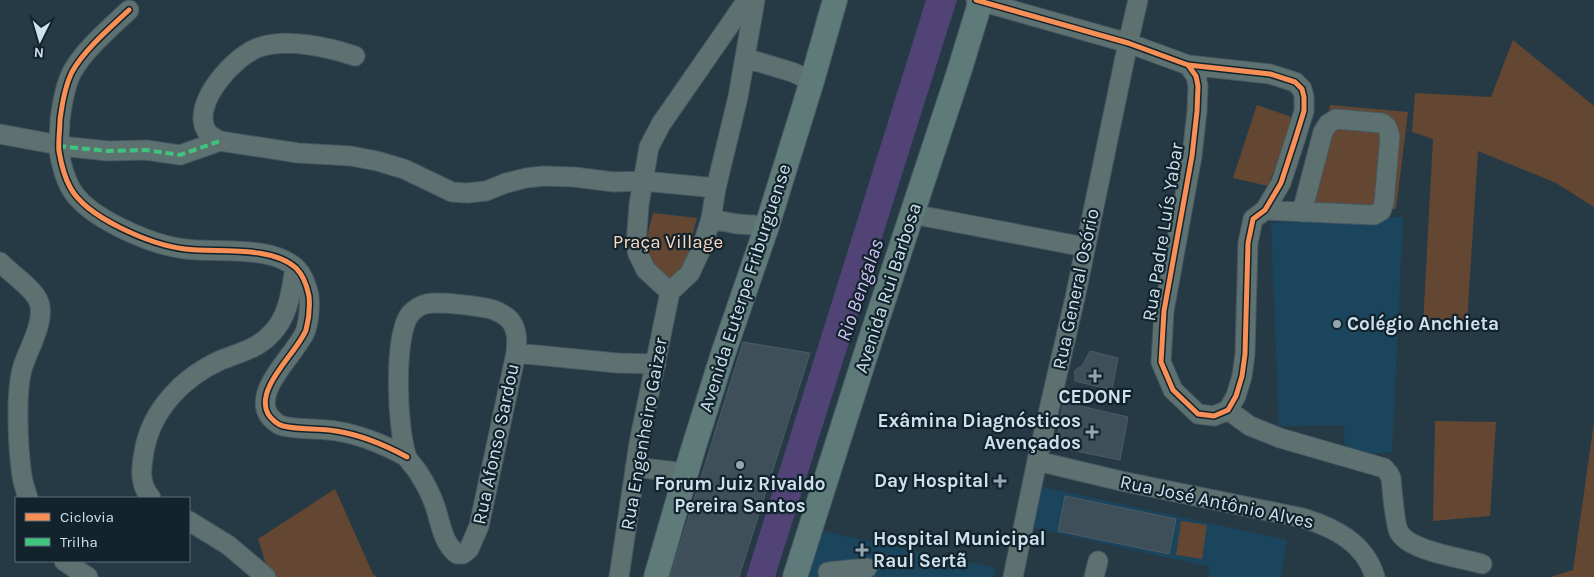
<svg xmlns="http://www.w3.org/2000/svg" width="1594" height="577" viewBox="0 0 1594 577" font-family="Karla,sans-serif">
<rect width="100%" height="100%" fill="#263a46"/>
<path fill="#1b455d" d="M1403,217L1392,452L1345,456L1344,425L1279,426L1271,223Z
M1042,487L1287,540L1281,577H1208L1210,567L1034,528Z
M821,531L996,568L994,577H806Z"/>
<path fill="#634732" d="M1513,40L1594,106V207L1556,183L1478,151L1467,322L1423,325L1433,139L1412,132L1415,93L1491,97Z
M1257,105L1294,118L1268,186L1233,178Z
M1330,105L1408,112L1396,209L1313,213Z
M653,213L697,218L685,264L671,281L649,262L646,241Z
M1435,421L1496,422L1490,516L1433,521Z
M1594,422V577H1550L1573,570Z
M335,489L373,574L377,577H270L258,539Z
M1181,521L1207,525L1202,559L1176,555Z"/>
<path fill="#514376" d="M926,0H957L775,577H746Z"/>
<path fill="#3e4f59" stroke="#4b5c66" d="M743,342L810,353L739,577H670Z
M1090,351L1118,358L1112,390L1075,381V370L1082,366Z
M1063,402L1128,417L1120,460L1056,447Z
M1065,496L1176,519L1169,554L1058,531Z"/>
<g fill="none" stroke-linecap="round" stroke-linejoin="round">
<defs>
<path id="minor" d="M976,0L1128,43L1188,65L1270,74L1295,82L1302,89L1304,97V111L1295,140L1281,183L1265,210L1253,219L1248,243L1245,354L1242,376L1236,396L1228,410L1214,416L1198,414L1173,390L1161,362L1164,311L1192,156L1197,111L1198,86L1196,76L1188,65
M129,10C111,27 84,50 72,72C65,86 62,104 60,120C60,130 58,141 59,151C61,163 64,176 70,187C86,218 152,245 185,249C217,253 271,245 296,268C303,275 307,286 309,296C310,307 309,319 306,330C297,353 254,388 268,414C271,419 278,425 283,426C300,430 319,428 336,431C362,435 385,445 407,457
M355,56C328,47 288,38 260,47C236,54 191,103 206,130C209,136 215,138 220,141L298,153L351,156L377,161L404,169L452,192L467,193L486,191L506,183L526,178L543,176L574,177L614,182L643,181L716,188
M745,58L792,72L812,81
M0,134L70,147L108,151L146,150L180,155L220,141
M1265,210L1374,215L1381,211L1384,203L1390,136L1387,127L1382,123L1336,119L1328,124L1323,132L1302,212
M912,214L1085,247
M711,219L737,224L767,226
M0,262C10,273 32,287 38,300C47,318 29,348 23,366C15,391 18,449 22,476C23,484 26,491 28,498
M670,292L646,270L638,254L636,245L639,204L649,147L661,124L747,0
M670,292L690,273L702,247L711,219L716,188L738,97L755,0
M516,353C517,342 518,330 510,320C506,316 499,312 494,310C481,306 438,301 426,304C420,305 414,310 410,314C393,337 397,431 407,457C409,462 415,467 418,472C425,483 431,494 435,506C441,523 442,542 457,554H463L469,549L479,526L516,353L617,363L656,364
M1228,410L1250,426L1280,438L1384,468L1389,474L1391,478C1392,488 1395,526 1399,532C1409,551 1462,558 1482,564
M1037,461L1121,481L1303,518C1335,528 1365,543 1375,577
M635,467L685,473
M151,498C139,484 141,469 144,452C151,410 183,377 221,360C239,353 257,349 271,334C289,316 291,291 295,268
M189,521L228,545L266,577
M64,561L88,577
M828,572L867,568
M619,577L639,443L670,292
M1013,577L1037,461L1075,298L1128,43L1138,0
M1094,577L1098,561"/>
<path id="major" d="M656,577L691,456L722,357L767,226L812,81L835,0
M795,577L870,341L959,72L981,0"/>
</defs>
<use href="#minor" stroke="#475762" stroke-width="21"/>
<use href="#major" stroke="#475762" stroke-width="26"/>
<use href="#minor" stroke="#5d7270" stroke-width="19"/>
<use href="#major" stroke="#5e7b79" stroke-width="24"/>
<path stroke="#40c37c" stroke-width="4" stroke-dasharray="8 4" stroke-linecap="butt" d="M58,146L108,151L146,150L180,155L220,141"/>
<defs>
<path id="cycleway" d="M976,0L1128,43L1188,65L1270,74L1295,82L1302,89L1304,97V111L1295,140L1281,183L1265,210L1253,219L1248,243L1245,354L1242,376L1236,396L1228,410L1214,416L1198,414L1173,390L1161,362L1164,311L1192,156L1197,111L1198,86L1196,76L1188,65
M129,10C111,27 84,50 72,72C65,86 62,104 60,120C60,130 58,141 59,151C61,163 64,176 70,187C86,218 152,245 185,249C217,253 271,245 296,268C303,275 307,286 309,296C310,307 309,319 306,330C297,353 254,388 268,414C271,419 278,425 283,426C300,430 319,428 336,431C362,435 385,445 407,457"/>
</defs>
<use href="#cycleway" stroke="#13232c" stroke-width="8"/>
<use href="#cycleway" stroke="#f78f57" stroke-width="5"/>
</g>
<g fill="#93a7b3" stroke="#13232c" stroke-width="2">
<circle cx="1337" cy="324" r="5"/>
<path d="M1092.5 368.5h5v5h5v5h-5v5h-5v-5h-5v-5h5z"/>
<path d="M1089.5 424.5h5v5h5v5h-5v5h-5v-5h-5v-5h5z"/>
<circle cx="740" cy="465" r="5"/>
<path d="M997.5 473.5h5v5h5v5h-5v5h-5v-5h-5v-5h5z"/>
<path d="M859.5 542.5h5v5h5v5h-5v5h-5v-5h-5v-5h5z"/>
</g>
<g text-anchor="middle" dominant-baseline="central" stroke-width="4.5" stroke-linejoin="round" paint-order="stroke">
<g font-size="19" fill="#cde1ee" stroke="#13232c">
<text transform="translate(1163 232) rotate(-81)">Rua Padre Luís Yabar</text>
<text transform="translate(745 288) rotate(-72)">Avenida Euterpe Friburguense</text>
<text transform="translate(888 288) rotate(-72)">Avenida Rui Barbosa</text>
<text transform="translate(1076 289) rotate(-78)">Rua General Osório</text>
<text transform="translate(644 434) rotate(-80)">Rua Engenheiro Gaizer</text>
<text transform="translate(496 444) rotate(-78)">Rua Afonso Sardou</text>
<text transform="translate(1217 502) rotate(12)">Rua José Antônio Alves</text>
</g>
<g font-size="19" fill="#fad9c2" stroke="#13232c">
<text x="668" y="242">Praça Village</text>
</g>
<g font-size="19" font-weight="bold" fill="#cde1ee" stroke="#13232c" text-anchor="start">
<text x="1347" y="324">Colégio Anchieta</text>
<text x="1095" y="397" text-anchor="middle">CEDONF</text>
<text x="1081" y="421" text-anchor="end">Exâmina Diagnósticos<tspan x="1081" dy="22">Avençados</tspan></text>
<text x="989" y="481" text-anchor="end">Day Hospital</text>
<text x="740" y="484" text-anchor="middle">Forum Juiz Rivaldo<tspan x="740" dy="22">Pereira Santos</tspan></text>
<text x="873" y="539">Hospital Municipal<tspan x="873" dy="22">Raul Sertã</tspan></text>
</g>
<g font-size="20" font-style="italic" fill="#d1c4f7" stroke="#13232c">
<text transform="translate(860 290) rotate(-71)">Rio Bengalas</text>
</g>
</g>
<rect x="15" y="497" width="175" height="65" fill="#13232c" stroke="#5d6f7a"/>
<rect x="25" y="513" width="25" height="8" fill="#f78f57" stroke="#5d6f7a"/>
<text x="60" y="522" font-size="15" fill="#cde1ee">Ciclovia</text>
<rect x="25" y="538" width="25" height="8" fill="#40c37c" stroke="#5d6f7a"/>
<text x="60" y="547" font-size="15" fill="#cde1ee">Trilha</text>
<g transform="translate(40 40) rotate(185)" stroke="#13232c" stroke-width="4" paint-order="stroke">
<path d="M0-4L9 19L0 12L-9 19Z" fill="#cde1ee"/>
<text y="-8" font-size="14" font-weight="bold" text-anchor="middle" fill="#cde1ee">N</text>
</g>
</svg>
